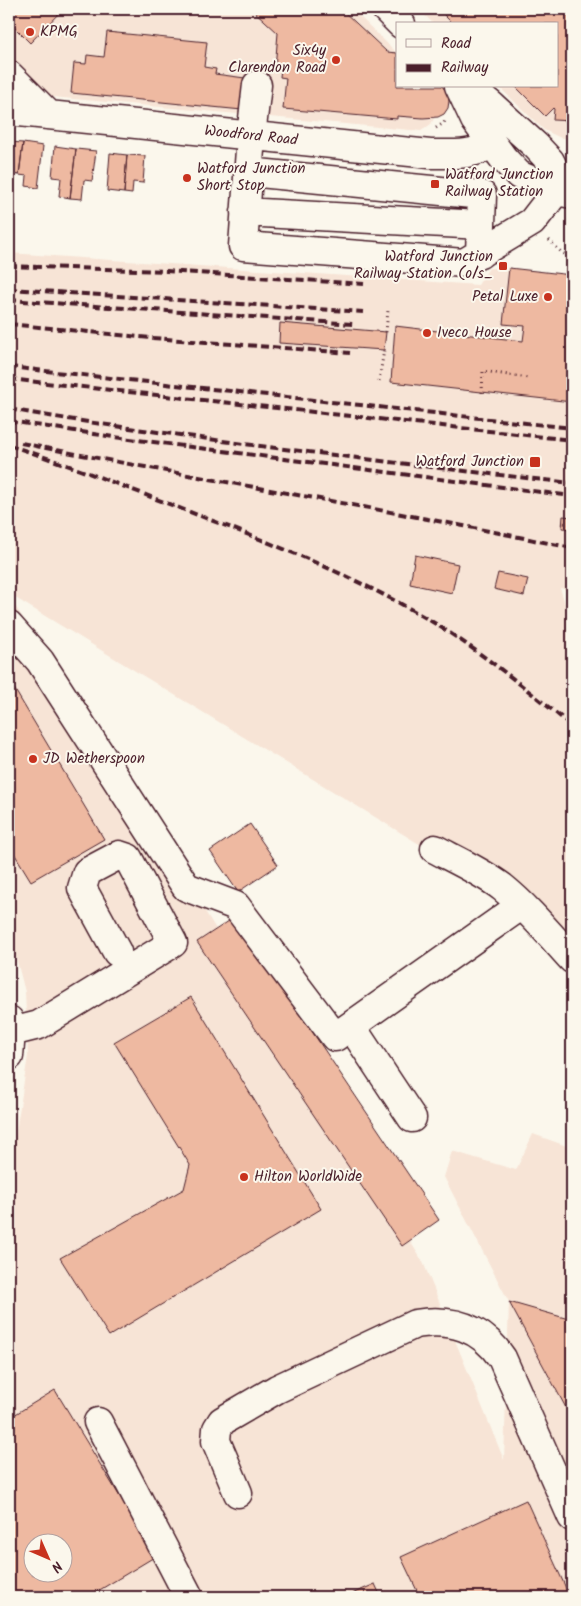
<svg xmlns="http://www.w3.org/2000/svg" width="581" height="1606" viewBox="0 0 581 1606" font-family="Kalam,sans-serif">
<rect width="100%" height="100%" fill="#fbf7ec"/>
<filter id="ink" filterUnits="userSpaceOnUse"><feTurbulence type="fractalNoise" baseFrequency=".02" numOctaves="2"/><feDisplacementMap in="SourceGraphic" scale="10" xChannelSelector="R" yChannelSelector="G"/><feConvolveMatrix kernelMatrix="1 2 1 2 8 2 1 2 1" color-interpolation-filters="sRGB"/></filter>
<g filter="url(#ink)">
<path fill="#f7e4d6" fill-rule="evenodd" d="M9,9H352L397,53V86L442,104L431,124L421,131L9,93Z
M418,9H572V138H561L544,130L498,86H557V24H434Z
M9,253L478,285L489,268H509L572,275V591L560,588L572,625V937L9,594Z
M9,596L423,1262L504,1460L509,1302L444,1177L452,1151L516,1170L533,1134L572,1148V1597H9V1176L28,1056L25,992L9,930ZM32,1544H62V1574H32Z"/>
<path fill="#eeb9a1" stroke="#4a1f2b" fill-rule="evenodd" d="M9,9H63L30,43L9,22Z
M252,9H341L387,52L397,53V86H442L448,94L449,101L448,108L444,114L438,117L423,118L397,116V119L283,109L286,78L280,77L281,68H275L278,33Z
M450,9H572V121L553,120L554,109L553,108L545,116L515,86H557V24H453L444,15Z
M107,32L207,42L204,67L216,69L215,74L245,78L242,110L71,93L74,63L86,64L87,55L104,57Z
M9,142L23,143L19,175L12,174L11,186H9Z
M23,143L43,146L38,188L26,186L27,176L19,175Z
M55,146L76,149L70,198L59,196L61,178L52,177Z
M76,149L96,151L92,181L84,180L82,199L70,198Z
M110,153L127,155L124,193L107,191Z
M127,155L145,156L143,183L133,182L132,194L124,193Z
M509,268L572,275V402L391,382L395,326L523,341L525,326L503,324Z
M280,323L386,332L384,350L279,343Z
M563,516L572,517V529L562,528Z
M415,555L458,564L452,593L410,584Z
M498,573L528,579L524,596L494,589Z
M9,680L104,839L31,881L9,845Z
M250,824L278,865L238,892L210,851Z
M235,917L439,1220L402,1246L197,942Z
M191,997L321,1209L109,1336L60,1258L184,1189L190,1165L114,1042Z
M509,1302L572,1320V1419Z
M55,1390L156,1556L88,1597H9V1418ZM32,1544H62V1574H32Z
M526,1500L570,1597H420L401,1557Z
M375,1584L381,1597H345Z"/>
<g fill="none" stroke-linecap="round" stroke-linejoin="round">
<defs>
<path id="minor" d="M386,9L401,24
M9,75L49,115
M257,85L251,136L243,246L464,263L532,222L556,191L558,177L550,161L536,146L492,106L468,86
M459,86L475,120L503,158L519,175L556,191L572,194
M9,111L430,154C453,154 472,156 492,144
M248,172L482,195L480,254
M245,212L481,225
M9,626L40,661L186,887L236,906L335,1037L522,905
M435,849C458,861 482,872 502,887C528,908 550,935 572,959
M9,1020L11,1032L9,1056
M351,1026L412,1118
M11,1032L39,1025L173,943L128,858L119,855L87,872L82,888L117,952
M98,1422L189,1597
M238,1493L216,1441L217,1429L222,1421L277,1389L415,1324C451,1318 481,1327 502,1358L572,1517"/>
</defs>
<use href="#minor" stroke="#4a1f2b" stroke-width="31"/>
<path stroke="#4a1f2b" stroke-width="3" stroke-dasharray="1 4" stroke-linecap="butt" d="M436,128L444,123L446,118
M549,240L562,253L572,257
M386,332L388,310
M379,381L384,350
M482,393L483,371L528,378
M563,523H561L572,524
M572,583L570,582L572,597"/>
<use href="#minor" stroke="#fbf7ec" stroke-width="28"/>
<path stroke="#4a1f2b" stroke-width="4" stroke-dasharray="8 4" stroke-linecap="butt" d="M9,266L167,271L364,284
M9,289L363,312
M9,300L353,324
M9,324L140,337L350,353
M9,367L572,428
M9,379L572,440
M9,409C85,423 161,432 237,443C349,457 460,471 572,483
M9,421L114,437L572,496
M21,443C204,480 389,509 572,548
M9,445C67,464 125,487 182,509C266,541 349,573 426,618C478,649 525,688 572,726"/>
</g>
</g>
<g fill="#c8321e" stroke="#fbf7ec" stroke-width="2">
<circle cx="30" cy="32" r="5"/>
<circle cx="336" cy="60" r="5"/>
<circle cx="187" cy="178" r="5"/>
<rect x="430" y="179" width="10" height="10" rx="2.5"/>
<rect x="498" y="261" width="10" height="10" rx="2.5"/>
<circle cx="548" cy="297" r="5"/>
<circle cx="427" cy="333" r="5"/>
<rect x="529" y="456" width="12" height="12" rx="2.5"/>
<circle cx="33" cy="759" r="5"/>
<circle cx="244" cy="1177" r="5"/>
</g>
<g text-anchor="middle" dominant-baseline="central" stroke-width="4" stroke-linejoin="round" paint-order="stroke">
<g font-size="15" fill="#4a1f2b" stroke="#fbf7ec" text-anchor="start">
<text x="40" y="32">KPMG</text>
<text x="326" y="51" text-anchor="end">Six4y<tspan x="326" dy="17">Clarendon Road</tspan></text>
<text x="197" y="169">Watford Junction<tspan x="197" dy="17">Short Stop</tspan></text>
<text x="445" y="175">Watford Junction<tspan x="445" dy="17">Railway Station</tspan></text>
<text x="493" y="257" text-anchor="end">Watford Junction<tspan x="493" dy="17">Railway Station (o/s_</tspan></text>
<text x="538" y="297" text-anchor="end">Petal Luxe</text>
<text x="437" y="333">Iveco House</text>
<text x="524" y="462" text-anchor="end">Watford Junction</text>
<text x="43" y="759">JD Wetherspoon</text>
<text x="254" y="1177">Hilton WorldWide</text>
</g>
<g font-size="15" fill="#4a1f2b" stroke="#fbf7ec">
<text transform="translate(251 136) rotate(6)">Woodford Road</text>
</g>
</g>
<rect width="581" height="1606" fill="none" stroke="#fbf7ec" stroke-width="30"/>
<rect x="15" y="15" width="551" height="1576" fill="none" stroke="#4a1f2b" stroke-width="2" filter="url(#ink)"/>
<rect x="396" y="22" width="162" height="65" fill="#fbf7ec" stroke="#b4a19f"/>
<rect x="406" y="39" width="25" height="8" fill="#fbf7ec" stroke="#b4a19f"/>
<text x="441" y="48" font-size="15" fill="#4a1f2b">Road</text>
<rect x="406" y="64" width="25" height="8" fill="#4a1f2b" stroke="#b4a19f"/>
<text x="441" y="72" font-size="15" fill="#4a1f2b">Railway</text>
<g transform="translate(48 1558) rotate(135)"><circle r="24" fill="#fbf7ec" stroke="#b4a19f"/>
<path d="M0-4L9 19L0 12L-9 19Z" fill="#c8321e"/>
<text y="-8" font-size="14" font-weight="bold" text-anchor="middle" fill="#4a1f2b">N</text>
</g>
</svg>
